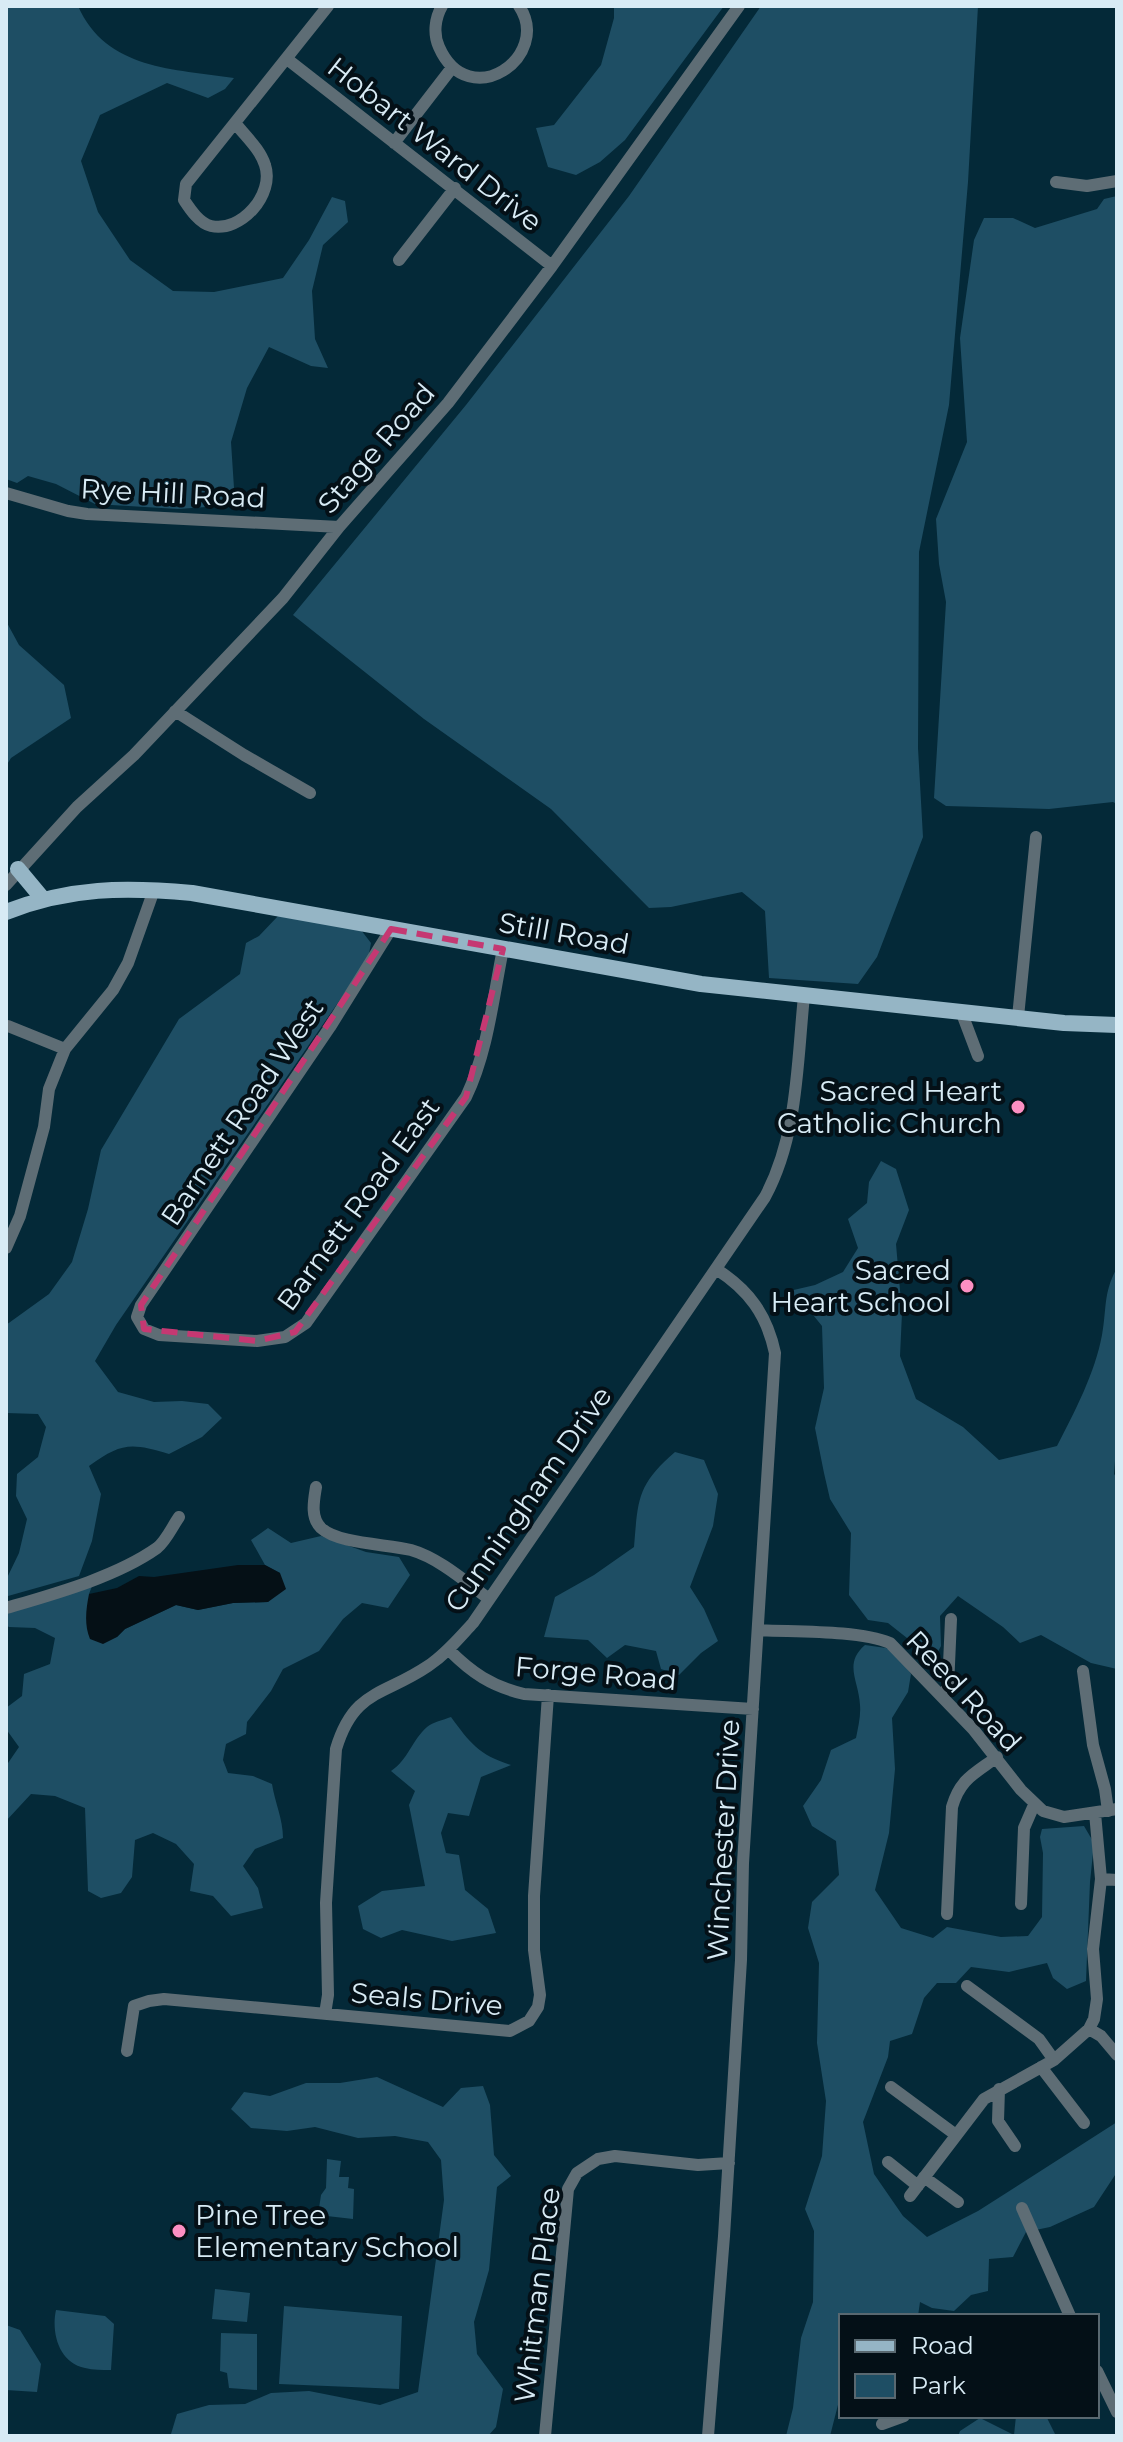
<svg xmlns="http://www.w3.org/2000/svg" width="1123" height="2442" viewBox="0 0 1123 2442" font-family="Montserrat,sans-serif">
<rect width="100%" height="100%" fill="#042938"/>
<path fill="#1e4e64" d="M6,6H78C106,70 175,69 234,78L225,89L208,98L167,83L100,115L81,161L98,212L130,260L173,291L214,292L283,278L309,240L332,197L345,201L348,222L323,245L312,291L315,339L328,368L311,366L269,347L247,388L231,442L234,488L220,506L178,509L95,504L56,484L28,476L17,483L6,479Z
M614,6H724L625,140L600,162L576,175L548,167L536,128L554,125L601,65L614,18Z
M761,6H978L968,182L949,405L919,552L918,748L923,837L877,957L858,984L769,978L765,911L742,892L671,907L649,908L551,809L424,719L293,615L466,405L629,196Z
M1117,196V804L1113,802L1049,809L946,806L934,798L946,602L939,564L936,519L967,442L960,338L974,240L984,218H1013L1035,228L1097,209L1104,199Z
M6,621L19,645L64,685L71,718L11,758L6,766Z
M278,916L361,930L371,943L368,959L116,1325L95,1361L118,1392L154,1402L182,1401L208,1404L222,1418L202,1437L169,1454C130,1442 121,1443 89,1466L101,1494L92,1541L79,1576L8,1596L6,1580L19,1553L27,1519L16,1496L17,1474L38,1457L46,1427L38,1414L6,1413V1325L49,1294L72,1262L88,1209L101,1150L179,1019L240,974L246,943L259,936Z
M881,1161L896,1169L909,1210L896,1244L902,1313L900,1356L916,1399L963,1427L999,1460L1057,1446C1075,1411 1095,1373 1102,1335C1107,1308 1103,1293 1117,1268V1436L1114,1474L1117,1478V1669L1091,1663L1041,1635L1020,1643L1003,1627L958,1596L940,1616L941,1646L931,1665L907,1638L888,1623L868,1620L849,1595L851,1533L830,1499L824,1473L815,1428L824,1388L822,1326L805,1305L783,1304L785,1292L815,1285L843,1272L858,1248L848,1219L867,1203L869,1182Z
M675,1452L704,1460L718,1494L713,1526L690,1587L704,1609L718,1641L701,1653L679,1675L661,1669L656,1651L625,1645L607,1658L588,1640L544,1637L555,1597L594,1575L634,1547C638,1499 637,1485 675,1452Z
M268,1528L291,1543L321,1536L366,1552L399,1557L410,1575L388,1608L362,1603L343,1619L319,1651L283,1669L271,1691L247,1722L246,1734L226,1744L223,1760L228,1773L253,1776L272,1784C275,1803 283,1819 283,1838L255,1849L243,1866L258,1888L263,1908L231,1916L213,1896L190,1891L194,1864L176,1844L153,1833L135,1840L132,1877L121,1893L101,1898L88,1891L85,1808L55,1796L31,1794L6,1821V1766L19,1747L6,1729V1708L22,1696L24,1674L50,1664L55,1638L35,1628L9,1627L6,1625V1612L94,1581L89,1594L117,1637L125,1629L176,1605L198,1610L233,1603L268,1602L280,1573L265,1565L251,1540Z
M865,1645L893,1649L911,1674L908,1692L892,1718L895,1769L889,1833L875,1890L901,1928L933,1938L947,1927L1001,1937L1028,1936L1042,1917L1043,1853L1040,1837L1042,1829L1084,1826L1094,1843L1090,1882L1086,1981L1067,1989L1053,1978L1047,1963L1009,1972L971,1967L956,1983H937L924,1998L912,2034L890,2041L888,2057L863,2122L874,2174L903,2216L927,2237L978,2211L1117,2122V2172L1094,2207L1050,2227L1026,2232L1013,2257L989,2259L988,2291L971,2295L954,2311L932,2308L920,2302L918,2316H841L840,2397L830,2436H786L793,2408L801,2338L813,2302L814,2231L805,2209L822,2156L826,2101L817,2043L819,1963L808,1928L812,1902L839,1875L836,1841L812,1826L803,1806L821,1780L831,1750L856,1738C858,1728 861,1716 860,1705C859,1681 843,1664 865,1645Z
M451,1717C470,1743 479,1755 511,1765L481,1777L469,1816L448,1813L441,1833L446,1853L459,1855L465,1890L488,1909L496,1933L452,1941L402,1930L381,1938L363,1929L358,1906L382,1891L425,1886L409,1805L415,1791L391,1771C408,1760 412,1740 427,1727C433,1722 443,1720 451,1717Z
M377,2077L443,2107L461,2088L483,2086L490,2105L494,2155L511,2176L497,2187L489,2270L474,2322L477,2354L503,2389L496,2427L488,2436H173L171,2434L177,2414L209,2405L245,2404L271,2393L309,2391L380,2405L418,2392L444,2200L441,2160L428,2142L395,2136L358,2138L315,2127L287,2131L251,2128L231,2109L244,2092L270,2096L306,2083H340Z
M327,2159L341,2161L339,2177H349L348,2188L354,2189L353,2219L318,2215L321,2195L326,2188Z
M215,2289L250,2293L247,2322L212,2319Z
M284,2306L402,2316L399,2389L279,2384Z
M56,2310L105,2316L114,2324L111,2370C102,2370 93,2370 85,2368C59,2363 51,2333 56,2310Z
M6,2325L20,2330L41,2364L37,2392L6,2390Z
M221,2333L257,2334V2390L229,2388L227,2373L220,2371Z
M1016,2416H1046L1056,2436H958L960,2431L980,2418L1014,2435Z"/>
<path fill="#051016" d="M238,1565H265L280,1573L286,1589L268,1602L233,1603L198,1610L176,1605L125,1629L117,1637L103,1644L90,1639C84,1625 86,1609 89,1594L117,1588L139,1576L154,1577Z"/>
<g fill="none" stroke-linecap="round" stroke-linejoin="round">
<path stroke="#5e6d75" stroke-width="12" d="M442,6C435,18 433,34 439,47C469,115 553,56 519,6
M287,59L552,266
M236,124C246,137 260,149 265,165C275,194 241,233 211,226C199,223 190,209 184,200L186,184L328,6
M394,143L451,69
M1056,182L1087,186L1117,181
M399,260L455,188
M6,493L68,511L87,514L339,527
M175,711L244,755L310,793
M6,885L77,807L134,755L283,598L339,527L448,403L552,266L739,6
M391,929L330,1027L141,1305L137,1317L144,1329L159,1335L257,1341L285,1337L306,1323L466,1097C488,1051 493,998 503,949
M961,1011L978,1056
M1018,1017L1036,837
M8,1026L65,1049
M6,1248L20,1216L44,1127L49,1089L65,1049L113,990L128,963L154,890
M316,1487C314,1500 310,1517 321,1528C338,1544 387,1544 411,1550C439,1558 466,1582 489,1599
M6,1608C54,1594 116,1577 157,1548C166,1541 172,1527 179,1517
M759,1630C795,1632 858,1630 890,1643L973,1729L1021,1790L1043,1811L1064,1817L1117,1809
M449,1650C472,1673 491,1686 524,1694L753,1709
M1083,1671L1093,1745L1105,1789L1108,1811
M942,1696L948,1687L951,1619
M1101,1879L1117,1880
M1021,1904L1024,1828L1034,1805
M947,1914L952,1807C960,1779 974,1774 997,1757
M967,1986L1039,2039L1054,2060
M325,2014L328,1995L326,1903L336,1749C354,1689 384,1696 428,1666C446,1654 459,1638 473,1623L765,1197C798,1136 797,1063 804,996
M1089,2029L1101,2036L1117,2055
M127,2051L134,2006L149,2001L164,1999L510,2031L529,2021L538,2007L540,1995L534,1950V1896L548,1695
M1041,2067L1084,2123
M891,2087L956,2135
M999,2089L998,2121L1015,2146
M888,2162L918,2186
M924,2177L958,2202
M910,2196L984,2099L1054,2060L1089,2029L1094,2019L1097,1999L1093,1949L1101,1879L1095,1813
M1022,2208L1070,2316
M1097,2371L1117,2412
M882,2424L904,2416
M545,2436L568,2189L577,2173L598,2159L615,2156L698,2165L729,2163
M708,2436L724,2236L741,1960L743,1863L775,1353C767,1315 749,1290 716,1269"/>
<path stroke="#95b5c5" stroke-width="16" d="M18,869L43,899
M6,912C70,887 125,887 192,893L701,984L1064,1023L1117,1025"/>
</g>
<path fill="none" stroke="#c53872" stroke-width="6" stroke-dasharray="16 10" stroke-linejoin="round" d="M391,929L503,949L466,1097L295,1332L257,1341L144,1329L141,1305Z"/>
<g fill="#fc8fc2" stroke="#041017" stroke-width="3">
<circle cx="1018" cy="1107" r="8"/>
<circle cx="967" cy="1286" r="8"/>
<circle cx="179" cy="2231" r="8"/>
</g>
<g text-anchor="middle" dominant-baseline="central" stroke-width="8" stroke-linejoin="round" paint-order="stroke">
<g font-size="28" fill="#d8ebf5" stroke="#041017">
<text transform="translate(435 144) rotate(38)">Hobart Ward Drive</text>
<text transform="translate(376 448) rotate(-49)">Stage Road</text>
<text transform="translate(173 493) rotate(3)">Rye Hill Road</text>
<text transform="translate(564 933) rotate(10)">Still Road</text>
<text transform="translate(242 1112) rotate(-56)">Barnett Road West</text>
<text transform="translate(358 1204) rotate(-54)">Barnett Road East</text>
<text transform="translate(528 1499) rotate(-55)">Cunningham Drive</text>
<text transform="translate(596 1673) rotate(5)">Forge Road</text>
<text transform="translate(964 1691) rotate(47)">Reed Road</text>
<text transform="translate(723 1840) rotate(-87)">Winchester Drive</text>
<text transform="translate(427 1999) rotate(5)">Seals Drive</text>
<text transform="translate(537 2295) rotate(-83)">Whitman Place</text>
</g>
<g font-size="28" fill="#d8ebf5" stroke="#041017" text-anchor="end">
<text x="1002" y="1091">Sacred Heart<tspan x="1002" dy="32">Catholic Church</tspan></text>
<text x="951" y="1270">Sacred<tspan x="951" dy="32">Heart School</tspan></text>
<text x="195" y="2215" text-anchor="start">Pine Tree<tspan x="195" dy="32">Elementary School</tspan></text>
</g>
</g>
<rect width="1123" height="2442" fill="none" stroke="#d8ebf5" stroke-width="16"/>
<rect x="839" y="2314" width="260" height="104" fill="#041017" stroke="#596870" stroke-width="2"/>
<rect x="855" y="2340" width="40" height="12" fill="#95b5c5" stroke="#596870" stroke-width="2"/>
<text x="911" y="2354" font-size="24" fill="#d8ebf5">Road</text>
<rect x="855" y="2374" width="40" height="24" fill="#1e4e64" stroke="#596870" stroke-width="2"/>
<text x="911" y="2394" font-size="24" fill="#d8ebf5">Park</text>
</svg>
